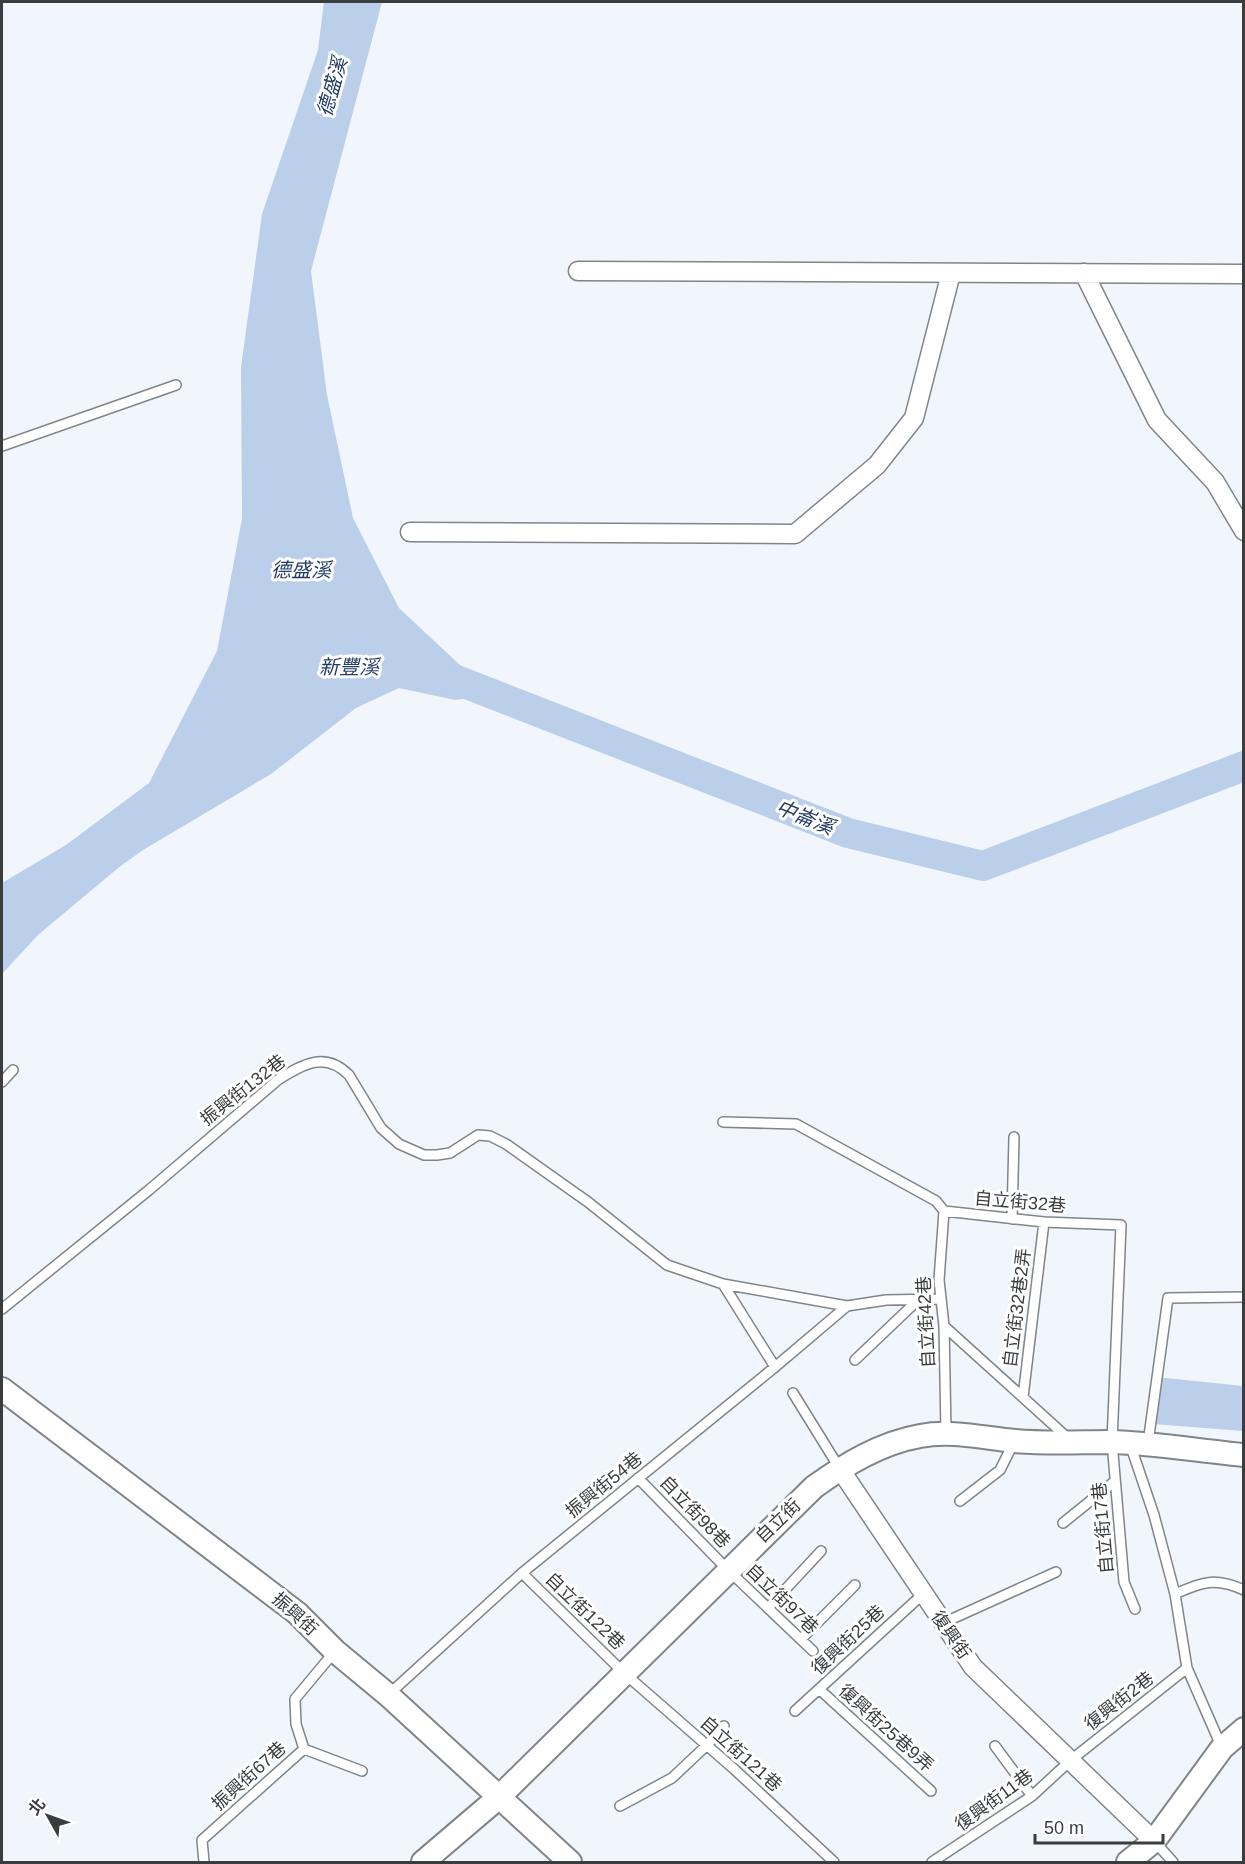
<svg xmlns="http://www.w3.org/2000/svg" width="1245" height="1864" viewBox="0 0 1245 1864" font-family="Helvetica,'Noto Sans TC',sans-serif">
<rect width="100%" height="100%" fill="#f0f6fc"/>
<path fill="#bbceea" d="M324,2H382L311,271L327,395L353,518L399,608L492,695L455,700L399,688L356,708L271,774L143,850L118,868L38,935L2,974V883L66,845L149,783L217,651L242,519L241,367L262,214L318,50Z
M1156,1377L1243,1386V1431L1153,1424Z"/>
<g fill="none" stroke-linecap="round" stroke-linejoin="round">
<path stroke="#bbceea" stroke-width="30" d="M454,679L848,833L983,866L1244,766"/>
<defs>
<path id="service" d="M2,446L176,385
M2,1082L13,1070
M723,1122L796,1124L936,1201L944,1211L1044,1222L1121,1225L1112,1442L1124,1582L1135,1609
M944,1211L939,1280L944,1326L946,1432
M1012,1219L1014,1137
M723,1284L775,1367
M2,1309L149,1190L279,1079C304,1064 325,1051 349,1075L381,1128L399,1144L424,1155H437L450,1153L478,1135L490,1136L506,1144L588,1202L667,1265L723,1284L847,1306L886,1300L940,1299
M944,1326L1070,1440
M855,1360L918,1300
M793,1393L840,1469
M1023,1397L1044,1222
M1148,1443L1168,1298L1244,1297
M1130,1444L1154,1515L1175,1594L1187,1668L1222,1748
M638,1478L728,1570L813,1651
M960,1501L1000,1470L1014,1442
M1063,1523L1115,1481
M522,1573L624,1673L734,1769L834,1862
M1175,1594C1202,1582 1215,1577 1244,1590
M768,1608L821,1551
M943,1623L1056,1572
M801,1639L855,1585
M819,1689L931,1791
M388,1695L522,1573L775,1367L847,1306
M795,1711L923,1594
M995,1746L1032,1796
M304,1749L362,1771
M620,1806L672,1778L707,1745L724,1726
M1155,1842L1173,1862
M204,1862L202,1840L304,1749L296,1724L295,1699L335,1651
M932,1862L1032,1796L1071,1760L1187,1668"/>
<path id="minor" d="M578,271L1244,274
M1084,273L1157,420L1215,482L1244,531
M410,532L795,534L877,465L914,418L951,273
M840,1469L973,1667L1154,1841"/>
<path id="tertiary" d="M2,1389L297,1613L335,1651L388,1695L570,1862
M423,1862L498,1798L814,1487C846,1464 881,1443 920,1436C952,1430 983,1438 1015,1441C1048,1444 1079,1442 1111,1442C1155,1443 1200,1451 1244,1455
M1128,1862L1154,1841L1222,1748L1244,1729"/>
</defs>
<use href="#service" stroke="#80858a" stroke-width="12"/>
<use href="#minor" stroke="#80858a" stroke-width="21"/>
<use href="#tertiary" stroke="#80858a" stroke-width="26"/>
<use href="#service" stroke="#fff" stroke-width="9"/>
<use href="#minor" stroke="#fff" stroke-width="18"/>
<use href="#tertiary" stroke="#fff" stroke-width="22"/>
</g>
<g text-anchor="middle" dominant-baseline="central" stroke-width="6" stroke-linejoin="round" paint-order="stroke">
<g font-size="18" fill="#3a3c3e" stroke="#fff">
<text transform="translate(243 1090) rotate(-38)">振興街132巷</text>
<text transform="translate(1020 1202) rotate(5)">自立街32巷</text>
<text transform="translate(1017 1308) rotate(-83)">自立街32巷2弄</text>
<text transform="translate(926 1322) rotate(-93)">自立街42巷</text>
<text transform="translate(604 1485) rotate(-39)">振興街54巷</text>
<text transform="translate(695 1512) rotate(46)">自立街98巷</text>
<text transform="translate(778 1521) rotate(-44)">自立街</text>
<text transform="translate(1103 1528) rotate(-95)">自立街17巷</text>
<text transform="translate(782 1599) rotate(44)">自立街97巷</text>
<text transform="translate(585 1611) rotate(44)">自立街122巷</text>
<text transform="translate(295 1614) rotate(42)">振興街</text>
<text transform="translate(951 1635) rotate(55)">復興街</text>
<text transform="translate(848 1640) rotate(-43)">復興街25巷</text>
<text transform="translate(1119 1701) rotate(-38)">復興街2巷</text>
<text transform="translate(886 1728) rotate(42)">復興街25巷9弄</text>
<text transform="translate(741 1754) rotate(42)">自立街121巷</text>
<text transform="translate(249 1776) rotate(-42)">振興街67巷</text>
<text transform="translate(994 1800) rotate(-36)">復興街11巷</text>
</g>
<g font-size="20" font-style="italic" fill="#233c63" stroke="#fff">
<text transform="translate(332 87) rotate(-74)">德盛溪</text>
<text x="301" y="570">德盛溪</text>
<text x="349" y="667">新豐溪</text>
<text transform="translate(805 817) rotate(22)">中崙溪</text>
</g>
</g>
<rect width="1245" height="1864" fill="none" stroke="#3a3c3e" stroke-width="6"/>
<g transform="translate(48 1816) rotate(310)" stroke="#ffffff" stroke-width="4.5" paint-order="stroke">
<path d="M0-4.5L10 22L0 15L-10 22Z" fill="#3a3c3e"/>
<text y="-9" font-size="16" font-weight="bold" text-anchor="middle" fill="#3a3c3e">北</text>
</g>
<path d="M1035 1834v9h128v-9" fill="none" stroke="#3a3c3e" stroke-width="3"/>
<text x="1044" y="1834" font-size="18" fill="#3a3c3e" stroke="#ffffff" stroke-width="4.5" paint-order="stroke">50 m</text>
</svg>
